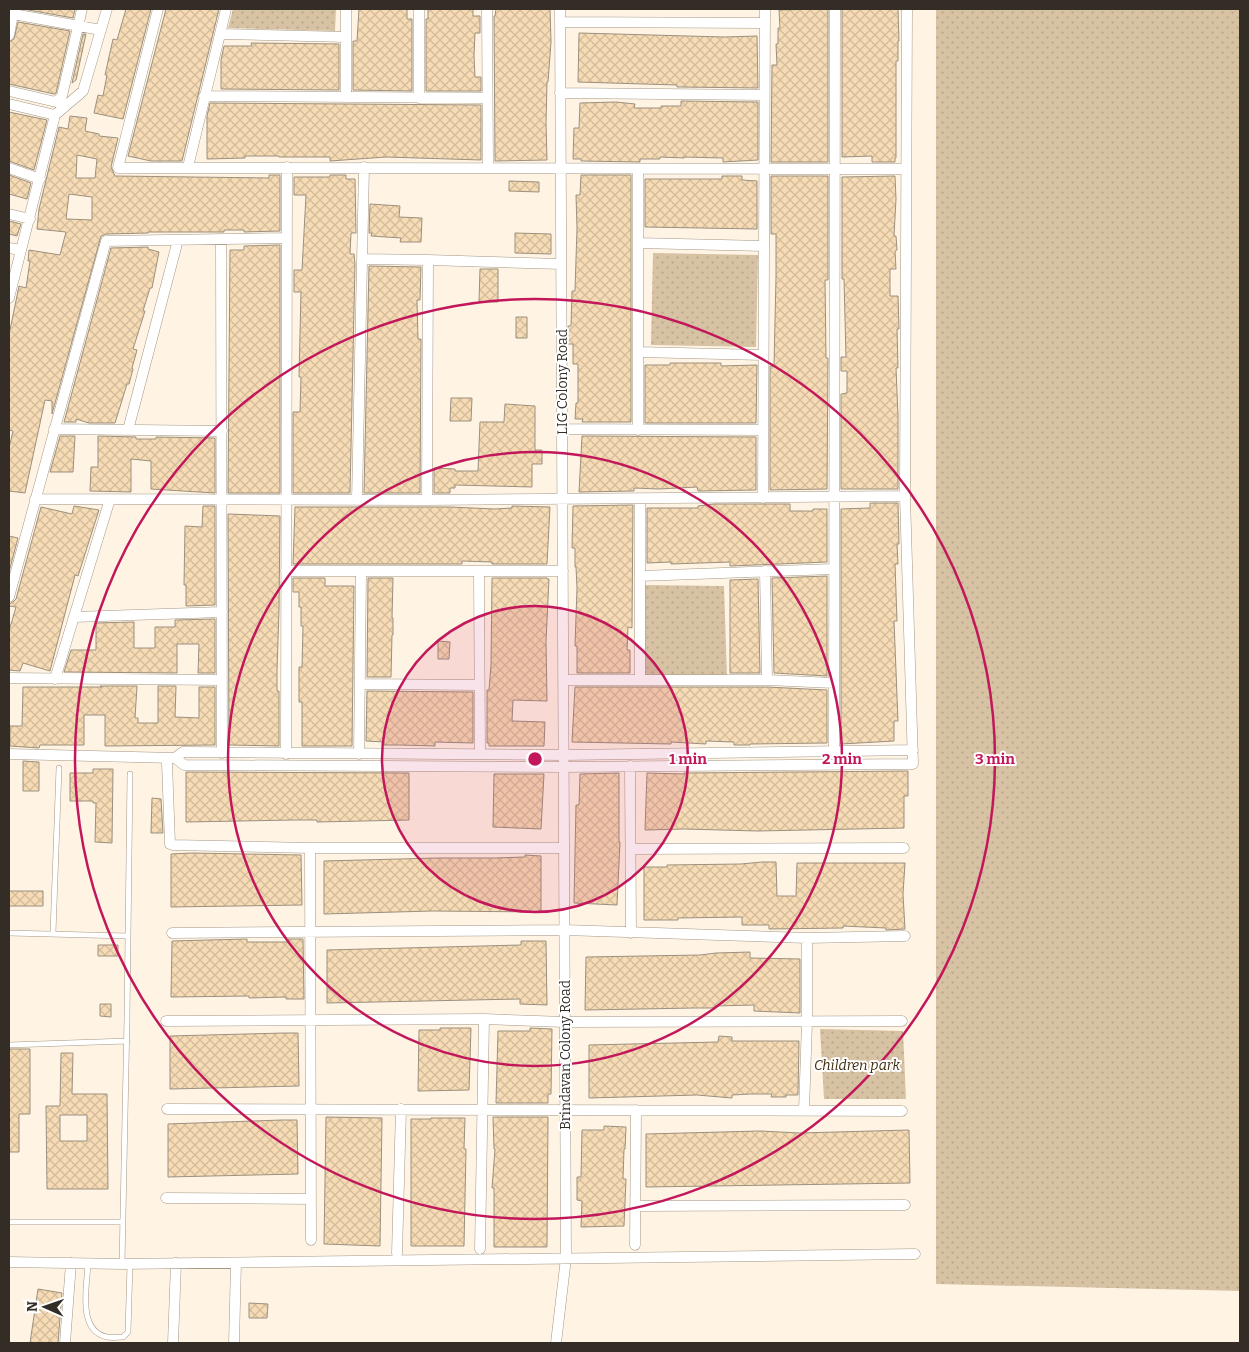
<svg xmlns="http://www.w3.org/2000/svg" width="1249" height="1352" viewBox="0 0 1249 1352" font-family="Bitter,serif">
<defs>
<pattern id="green-dots" width="8" height="8" patternUnits="userSpaceOnUse" patternTransform="scale(1.25)"><rect width="8" height="8" fill="#d7c2a3"/><path d="M2 2h.1M6 6h.1" fill="none" stroke="#b9a78c" stroke-width="1.8" stroke-linecap="round"/></pattern>
<pattern id="building-cross-hatch" width="8" height="8" patternUnits="userSpaceOnUse" patternTransform="scale(1.25)"><rect width="8" height="8" fill="#f6dbb4"/><path d="M0 0l8 8M0 8l8-8" fill="none" stroke="#d3bc9b"/></pattern>
</defs>
<rect width="100%" height="100%" fill="#fff4e4"/>
<path fill="url(#green-dots)" d="M233,9H336L335,31L228,28Z
M936,9H1240V1291L936,1284Z
M653,253L758,255L756,347L651,345Z
M643,585L724,586L727,677H643Z
M820,1029L903,1031L906,1099H824Z"/>
<path fill="url(#building-cross-hatch)" stroke="#9c907e" fill-rule="evenodd" d="M23,9H75L73,18Z
M126,9H151L123,119L94,113L98,95L103,96L107,75H105L113,39L117,40Z
M166,9H219L182,161H151L128,156Z
M359,9H407V19H412V91L353,90V41H357Z
M428,9H473V16H480V33H475L474,56L475,77H481V91H426V19H428Z
M496,9H550L551,42L548,82H547L546,123L547,160L495,161L494,16H495Z
M822,9H828V162H771L772,65H777L776,44H778V28H780L779,10Z
M842,9H898L899,41H898V61H896V158H895V162H872V156L842,157Z
M18,22L70,31L56,93L54,94L9,84V42L14,39Z
M579,33L724,37L757,36L758,88L681,87H677V85L578,82Z
M83,34H86L76,80L72,83Z
M251,43L339,44V90L221,89V60L224,46H252Z
M681,101L758,102V160L723,162V158L684,157V158L660,157V159H640V162L581,161V159H573L574,128H579L580,103L616,102L635,104L634,108H661V106H681Z
M210,103L481,105V160L386,157L330,161V157H279V156H245V158L207,159V116Z
M9,112L47,120L34,170L9,161Z
M70,116L87,118L85,131L99,134V136L118,138L111,167L115,176L269,178V175H280V231L244,232V230H224V232H148V233L106,234L101,236L52,414V401L45,400L25,493L9,491V448L13,431L9,430V329L10,330L19,286L26,288L30,261H28L29,250L60,255L66,232L37,229L39,209L59,127L68,129ZM77,155L97,159L95,178H76ZM69,194L92,197V220L66,219Z
M9,175L31,183L27,199L9,194Z
M330,175H346V179H355L356,233H351L350,254H354L355,264L350,493H293V412H300L301,377H299L301,292H294V270H302L306,195H294V177H330Z
M581,175H631V422H582L583,419H575L576,403H578V364H573V344H568V326H571L572,291H575L577,228L576,195H580Z
M722,176H742V180L757,181V229L645,227V179H722Z
M771,176H828V280H825L826,358H828L827,489L770,490V366H774L776,277V234H771Z
M895,176L896,199L894,236H896L897,250L895,251L896,269H890V296H898L899,329H897L898,368H896L898,415V489H841V394L847,393V371H841V357H846L844,279H842V177Z
M509,181L539,182V192L509,191Z
M370,204L400,206L399,217L422,218L421,242H400L401,238L371,236L372,233H369Z
M9,221L21,224L17,236L9,234Z
M515,233L551,234V254L515,253Z
M280,245V493H228L230,250H244V246Z
M148,247V249L159,252L152,288H150L143,311H145L133,349L137,350L132,368L133,369L129,384H127L115,423H89L76,419V422H64L111,248Z
M369,266L421,267L420,300H417L418,339H421L420,493H364Z
M480,269H498V302H479Z
M516,317H527V338H516Z
M670,363H721V366L757,365L756,423H645V365H670Z
M451,398H472L471,421H450Z
M505,404L535,406V450H542V464H532V487L455,485V488H450V493H434V468L455,469V471H478L480,422H504Z
M60,436H75L73,472H50Z
M98,436L136,437V439H156V437L215,438V493L151,489V461L131,459V492L90,491L91,467H98Z
M582,436L756,437V490L698,491L697,487L659,489L634,488V491L579,492Z
M870,503H898L899,544H897L898,564H895L897,621H894L898,721H894V741L841,744V509L870,508Z
M714,504H790V511H813V509H827V562L730,566V562L671,564V562L647,563V508H698V506Z
M633,505L632,628L628,627L627,650H630V673H577V646H575L577,588L576,567H575V548H572L573,506Z
M74,506L99,510L78,576L75,575L50,671L23,663L20,671L9,670V631L16,607L9,606V604L13,602L16,599L41,507L72,514Z
M203,506H215V605L186,606V585H184L185,526L202,527Z
M512,506L550,507L547,564H492V562L462,561V564H293L295,507H450L495,509L512,508Z
M228,514L280,516L279,610L277,671V691H279V746L229,745Z
M9,536L18,538L9,572Z
M827,576V676L774,673L772,578Z
M293,578H325V586H354L352,746H302V702H299V667H302L303,626H301V607H299V592H293Z
M368,578H393L392,618H393V635H392L391,677H367Z
M492,578H547V579H549L546,641L547,701L513,700L512,721L545,722L544,746H489V743H487V690H489L491,665Z
M758,579L760,673H730V580Z
M215,619V673H198L199,644H177V673L64,672L71,650H96V623L134,622V648H155V627H175V620Z
M438,641L450,642L449,659H438Z
M100,686H137L135,718H138V723H158V686H176L175,717L199,718V687H215V745L105,746V715H84V745H40L39,748L10,746V726H22L23,687H102Z
M575,687H767L827,690V743L750,744V745H734V742L706,741V744L671,742V744L572,742Z
M367,691L473,692V743L435,742V746L400,745H384V742L366,741Z
M23,761L39,762V791H23Z
M93,769H113L112,843L95,842L96,803H93V801H70V773H93Z
M908,771V796H904V828L758,831L684,829L645,830L647,773L684,774V773Z
M186,772L409,773V820L317,822V820H294L186,822Z
M619,773V842H620L617,905L574,903L576,805H579L580,774Z
M494,774H544L541,829L493,827Z
M152,798L161,799L163,833H151Z
M192,853L301,855L302,905L171,907V854Z
M525,855L541,856V912L432,911L324,914V861L438,858H495L525,857Z
M762,862H776L777,896H796L797,863H905L903,894L905,929L886,930V928L843,926V928L769,929V925H742V917L678,918V920H644V867H667V865L741,864Z
M9,891H43V906H9Z
M247,939V942H288V939H303L304,999H286V997L249,998V996L171,997L172,941Z
M521,941H546L547,1005L520,1004V999L327,1003V950L521,945Z
M98,945H118V956H98Z
M750,952V958L800,959V1013L754,1011V1005L715,1006V1008H694L585,1010L586,957L700,955L716,953Z
M100,1004H111V1017L100,1016Z
M440,1028H471L469,1090L418,1091L419,1030H440Z
M530,1028L552,1029L551,1094H548V1103H496L498,1031H530Z
M284,1033H298L299,1086L170,1089V1036Z
M719,1036L732,1037V1041H799L798,1095H786V1097H771L772,1094H750L732,1095V1098L697,1095L589,1098V1045L718,1042Z
M9,1049H30V1114H19V1152H9Z
M61,1053H73L72,1094H107L108,1189H47L46,1106H60ZM60,1115H87V1141H60Z
M326,1117L382,1118L380,1246L324,1244Z
M493,1117H548L547,1247H494V1188H492L495,1149H494Z
M431,1118H465L464,1149H466L464,1246H411V1119H431Z
M282,1120H297L298,1174L168,1177V1124Z
M604,1126L626,1127L625,1149H624L623,1179H626L624,1226L581,1227L582,1201L577,1200V1177H581L582,1130H604Z
M909,1130L910,1183L646,1187V1134L760,1131L800,1133Z
M38,1289L62,1293L58,1343H30Z
M249,1303L268,1304L267,1318H249Z"/>
<g fill="none" stroke-linecap="round" stroke-linejoin="round">
<defs>
<path id="service" d="M9,933L128,936
M53,933L59,768
M9,1045L127,1041
M9,1222H123
M88,1264C87,1286 77,1331 107,1337C112,1338 118,1337 123,1337L128,1332L130,1264
M122,1264L127,1018L130,774"/>
<path id="minor" d="M13,9V14L101,30
M158,9L118,168C380,167 643,169 905,169
M419,9V98
M487,9L488,167
M9,13L13,14L9,35
M560,22L765,23
M220,34L346,37
M9,91L56,102L62,96L82,9
M560,93L764,95
M204,96L487,98
M346,97V9
M9,104L55,115
M188,167L226,9
M9,168L40,179
M638,169V430
M9,214L30,219
M221,239L222,753
M638,243L764,246
M9,248L21,250
M362,259L428,260L427,500
M428,260L561,264
M9,298L55,115L83,91L107,9
M638,352L763,355
M54,429L222,431
M562,429L763,430
M128,430L178,240
M763,498L765,9
M35,499L427,500L905,496
M357,500L364,167
M286,571H563
M765,571L767,680
M479,572L480,754
M640,576L834,569
M9,597L106,241L287,238
M74,617L222,612
M9,678L222,680
M55,679L110,499
M640,679V499
M563,680H767L834,683
M360,684L479,685
M834,750L835,9
M9,754L175,758L184,765L564,767L913,764L905,496L907,9
M286,754L287,167
M359,754L361,573
M169,758L167,763L170,844L173,845L310,848H564
M175,758L183,752L563,755L913,750
M630,766L631,933
M310,848L311,1240
M631,849L904,848
M172,933L564,930L807,938L905,936
M166,1021L484,1019L565,1022L902,1021
M167,1109L902,1111
M804,1110L807,1022V938
M166,1198L311,1199
M635,1206L905,1205
M635,1245L636,1110
M480,1249L484,1019
M397,1253L401,1109
M9,1262L122,1264L915,1254
M65,1343L71,1263
M173,1343L176,1263
M234,1343L236,1263
M556,1343L566,1258L560,9"/>
</defs>
<use href="#service" stroke="#a49785" stroke-width="6"/>
<use href="#minor" stroke="#a49785" stroke-width="11"/>
<use href="#service" stroke="#fff" stroke-width="5"/>
<use href="#minor" stroke="#fff" stroke-width="10"/>
</g>
<circle cx="535" cy="759" r="153" fill="#c2185b" fill-opacity=".12"/>
<g fill="none" stroke="#c2185b" stroke-width="2.5">
<circle cx="535" cy="759" r="153"/>
<circle cx="535" cy="759" r="307"/>
<circle cx="535" cy="759" r="460"/>
</g>
<g text-anchor="middle" dominant-baseline="central" stroke-width="4" stroke-linejoin="round" paint-order="stroke">
<g font-size="14" fill="#332d26" stroke="#fff">
<text transform="translate(562 382) rotate(-90)">LIG Colony Road</text>
<text transform="translate(565 1055) rotate(-90)">Brindavan Colony Road</text>
</g>
<g font-size="14" font-style="italic" fill="#3d2a0a" stroke="#fff">
<text x="857" y="1065">Children park</text>
</g>
</g>
<circle cx="535" cy="759" r="8" fill="#c2185b" stroke="#fff" stroke-width="2.5"/>
<g font-size="15" text-anchor="middle" font-weight="bold" fill="#c2185b" stroke="#fff" stroke-width="4" stroke-linejoin="round" paint-order="stroke">
<text x="688" y="764">1 min</text>
<text x="842" y="764">2 min</text>
<text x="995" y="764">3 min</text>
</g>
<rect width="1249" height="1352" fill="none" stroke="#332d26" stroke-width="20"/>
<g transform="translate(45 1307) rotate(272)" stroke="#ffffff" stroke-width="4" paint-order="stroke">
<path d="M0-4L9 19L0 12L-9 19Z" fill="#332d26"/>
<text y="-8" font-size="14" font-weight="bold" text-anchor="middle" fill="#332d26">N</text>
</g>
</svg>
